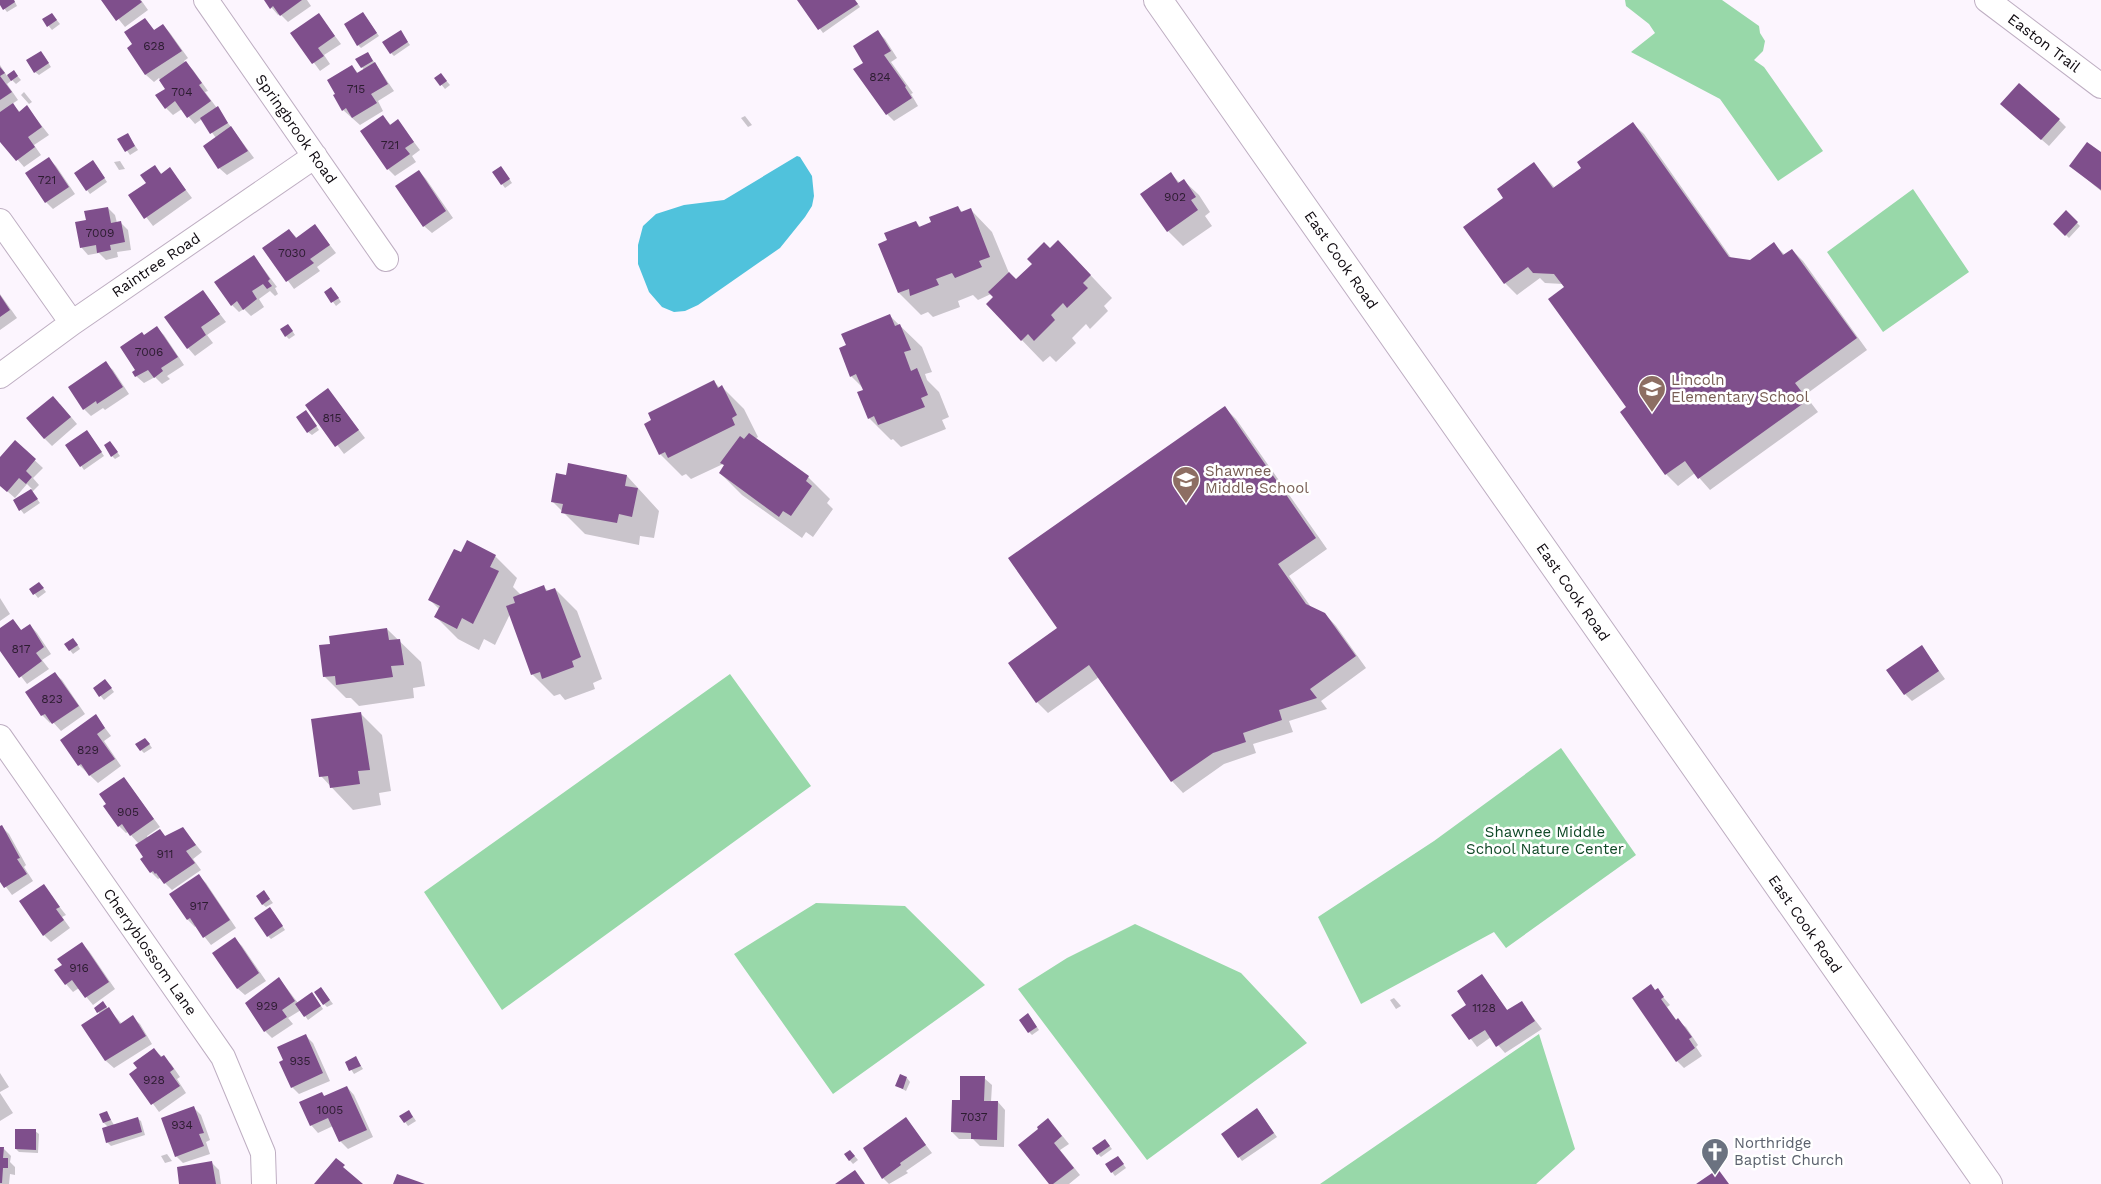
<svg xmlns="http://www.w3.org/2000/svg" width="2101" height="1184" viewBox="0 0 2101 1184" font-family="'Work Sans',sans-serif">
<rect width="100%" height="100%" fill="#fcf5fe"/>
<path fill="#98d8a9" d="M1625,0H1722L1759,26L1760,33L1765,41L1763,51L1754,60L1764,67L1823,151L1778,181L1720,99L1631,52L1655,33L1649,24L1626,6Z
M1913,189L1969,272L1883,332L1827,252Z
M730,674L811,786L502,1010L424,892Z
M1561,748L1636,855L1506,948L1494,932L1361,1004L1318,917L1434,841Z
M816,903L905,906L985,985L833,1094L734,954Z
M1135,924L1241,973L1307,1043L1147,1160L1018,989L1067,958Z
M1539,1034L1575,1149L1536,1184H1320Z"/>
<path fill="#50c2dc" d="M797,156L800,157L812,176L814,196L812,206L805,217L780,248L698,305L685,311L674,312L662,307L649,292L638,264V245L643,226L656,214L684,205L724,200Z"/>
<path fill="#0003" d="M0,0H14L17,6L7,12L0,3Z
M103,0H141L148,10L125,27Z
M265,0H307L311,6L288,22L280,14L278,15Z
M799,0H855L860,7L823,33Z
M363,13L379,36L361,48L358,45Z
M52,14L60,24L52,30L44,20Z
M319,15L341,44L324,55L330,64L320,71L292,33Z
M145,19L155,31L163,25L170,33L188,58L184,61L193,70L208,91L205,92L254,158L227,175L219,168L216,138L202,119L195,124L182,109L173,115L166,108L167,89L159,78L154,82L146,75L128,48L134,45Z
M401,32L410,45L394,56L391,53Z
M878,32L885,39L897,58L891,62L913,93L911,94L918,106L894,121L887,114L865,63Z
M368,53L394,91L378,101L383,111L360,125L343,110L351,66L359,74L364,70L357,60Z
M44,56L51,67L39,75L35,72Z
M0,65L7,76L14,72L21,80L16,84L12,80L7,84L18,100L12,104L20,112L27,107L49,135L34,145L41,155L24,167L0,139Z
M436,78H444L450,85L445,89Z
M24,92L32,102L29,104L21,95Z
M2009,111L2059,120L2066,127L2049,146Z
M745,116L752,125L748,127L741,118Z
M383,117L391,125L398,121L420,150L412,156L416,162L395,176L388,169Z
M1632,123L1644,134L1732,259L1750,261L1774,244L1785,255L1792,250L1803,261L1867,350L1805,395L1818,412L1710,490L1695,473L1678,486L1666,474L1621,412L1628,407L1563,284L1545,283L1540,278L1517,295L1505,283L1465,227L1505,198L1534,164L1555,188L1583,168Z
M128,135L138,150L130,155L119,139Z
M2101,153V191L2071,166Z
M49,159L56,166L75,194L53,209L46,202Z
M120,161L125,169L119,170L114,162Z
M96,165L107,182L90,194L87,190Z
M154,167L162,174L170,169L192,198L153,226L130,196L148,183Z
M419,171L426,179L453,218L432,233L424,226Z
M504,171L512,183L505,188L502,184Z
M1171,174L1180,183L1184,181L1199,195L1210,212L1205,216L1212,226L1183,246L1168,231Z
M958,207L963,213L971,210L992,232L1009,273L1016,280L1050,250L1080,264L1112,298L1104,306L1108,311L1090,329L1086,324L1072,338L1076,343L1056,362L1050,356L1043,362L987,304L994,297L991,294L978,300L973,295L958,301L960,307L933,317L928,312L921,315L899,293L888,241L916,222L921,228Z
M108,208L115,215L117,223L120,222L128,230L131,250L117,252L118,257L106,260L99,253L88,255L81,247L87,221Z
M2066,212L2080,226L2069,238L2055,224Z
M315,226L336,253L317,267L320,271L294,289L264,248L289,230L297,238Z
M254,256L277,287L275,288L278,294L275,296L270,291L259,299L264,307L251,316L244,309L239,312L232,305Z
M202,291L226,322L207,335L213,343L195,356L188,348Z
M326,292H335L341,302L336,306Z
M0,294L17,318L0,330Z
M890,316L922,347L932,372L925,374L927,380L939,392L949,417L942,420L946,429L901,447L893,439L891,440L869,418L863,388L851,376L847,346Z
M157,328L164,335L184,365L167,376L170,379L162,384L155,377L144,383L136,376L145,336Z
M291,329L295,335L289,339L286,336Z
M105,363L113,370L129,394L105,410L103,408L91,416L84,409Z
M714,382L720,388L722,387L744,409L758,437L755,439L808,477L830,499L827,503L833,509L813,537L806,532L802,538L742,495L720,473L725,466L723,464L691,479L686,474L682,476L660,454Z
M328,390L365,438L344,454L307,405Z
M60,404L77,424L52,446L44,438Z
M1225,408L1236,419L1327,549L1289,576L1311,607L1325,614L1336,626L1366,668L1321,701L1327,709L1289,721L1293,732L1253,744L1256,753L1224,764L1183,793L1172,781L1099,677L1048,713L1037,702L1059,628Z
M309,415L319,430L312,435L308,432Z
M90,435L104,456L84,470L67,445Z
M15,442L43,468L33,478L39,485L32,492L40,503L24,514L14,501L32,489L27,484L15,498L0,485V459Z
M113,446L120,456L115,459L112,456Z
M569,465L627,476L659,511L654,538L640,536L639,545L585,534L552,501L567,476Z
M461,554L495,556L517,578L513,587L521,595L544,587L549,592L555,589L577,611L602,679L593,683L595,689L565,700L560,694L554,696L532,674L510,614L495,645L484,639L479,650L458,639L436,617L440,610L430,600Z
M42,587L46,592L38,598L31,589Z
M0,598L10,614L0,621Z
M13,620L22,631L30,625L37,633L51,654L42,660L49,669L27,684L0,649V629Z
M387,629L421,662L425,686L413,688L414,698L359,706L351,698H346L324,676L332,645Z
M76,642L80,649L73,654L65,644Z
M1922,647L1945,679L1912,701L1905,694Z
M54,673L62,680L85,714L61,731L52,721L50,723L42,715L27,692Z
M108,684L114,692L104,700L95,689Z
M360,713L382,735L391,791L379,793L381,805L353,810L321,776Z
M96,716L111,736L104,741L121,766L98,783L79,765Z
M148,742L152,748L144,753L141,750Z
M124,778L160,827L147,836L148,838L159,830L166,837L183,829L202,852L193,859L201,870L172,890L160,878L158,879L151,872L139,844L128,832L126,833L119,826Z
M2,827L9,834L26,865L24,867L33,881L12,895L0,879V828Z
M199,876L206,883L236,928L211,945L196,926L195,927L188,920Z
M43,886L66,915L62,917L70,928L51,942L44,935Z
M264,891L273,903L266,907L262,904Z
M273,912L285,930L271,939L268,936Z
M235,939L242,946L266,981L245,995L237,988Z
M82,944L89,951L115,989L93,1005L79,988L73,992L66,984L63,966Z
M1482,975L1508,1011L1521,1002L1542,1029L1505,1053L1491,1037L1477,1047L1453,1015L1468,1005Z
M279,978L298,1003L315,997L323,1009L308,1020L301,1010L288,1018L293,1024L272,1038L265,1031Z
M321,988L333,1004L327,1007L324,1004Z
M1657,990L1670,1005L1667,1007L1677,1021L1686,1027L1698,1045L1696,1047L1702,1056L1684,1068L1677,1061L1656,991Z
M1394,998L1401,1006L1396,1009L1390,1000Z
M103,1003L122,1024L132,1017L140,1024L152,1044L114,1068L106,1061L83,1025L100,1014L95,1008Z
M1031,1018L1039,1030L1032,1035L1029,1032Z
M306,1036L313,1043L330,1081L299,1094L292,1087Z
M154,1050L171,1064L180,1077L177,1079L186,1093L159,1112L131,1074L139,1069Z
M356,1058L363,1069L354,1074L347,1063Z
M0,1073L9,1087L0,1092Z
M907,1078L910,1082L906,1091L897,1086Z
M984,1078L992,1085L991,1102H998L1005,1110L1004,1147L980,1146L973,1139H959L952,1132L961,1101Z
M347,1087L354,1095L373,1137L348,1149L340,1141L333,1126L318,1133L311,1125L322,1094L325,1097Z
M0,1093L13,1113L0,1121Z
M194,1108L201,1115L210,1140L206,1142L210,1154L183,1163L176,1156Z
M107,1113L114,1125L137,1118L141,1121L145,1135L111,1146L107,1142L108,1127L104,1123Z
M1260,1113L1277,1137L1242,1161L1222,1134Z
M412,1115L416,1121L408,1126L401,1116Z
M906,1119L932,1153L906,1171L908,1173L889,1184L883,1178Z
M1055,1127L1069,1144L1060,1150L1080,1175L1069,1184H1050L1040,1129Z
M35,1131L39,1134L38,1153L19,1152L16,1149Z
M1108,1144L1112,1149L1101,1157L1098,1154Z
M0,1148H3L11,1156L10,1162L15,1167V1175L10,1174L9,1184H0Z
M167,1154L172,1161L165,1163L161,1156Z
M853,1154L858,1160L853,1164L845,1155Z
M1118,1157L1126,1168L1115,1176L1112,1172Z
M212,1163L219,1170L221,1184H181Z"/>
<path fill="#7f4f8c" d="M0,0H14L15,2L3,10L0,5Z
M101,0H140L142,2L116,21Z
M264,0H302L280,16L273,6L270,9Z
M797,0H855L858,4L818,30Z
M363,12L377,33L357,46L344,24Z
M52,13L57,20L47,27L42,19Z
M319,13L335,36L318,48L324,56L312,64L290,33Z
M145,18L154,30L163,24L182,51L145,75L127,48L132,44L124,32Z
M401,30L408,42L390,54L382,42Z
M878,30L891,51L884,55L906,86L905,87L912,98L886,115L853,69L863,63L853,46Z
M41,51L49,63L34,73L26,60Z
M368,52L373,61L361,68L355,59Z
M186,61L202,83L199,85L211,101L187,118L175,101L165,109L155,95L165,89L159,80Z
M375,62L388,84L371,94L377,103L352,118L346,108L342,111L333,95L335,94L327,80L352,65L357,73Z
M0,67L5,73L0,76L12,92L0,100Z
M14,70L18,76L11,81L7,75Z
M441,73L447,81L440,86L434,78Z
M2019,83L2060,119L2041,140L2000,104Z
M13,103L19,112L27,105L42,127L28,137L35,147L16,161L0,142V112Z
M218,106L228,123L210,134L200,118Z
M383,115L390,125L398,119L414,142L405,148L410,154L387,170L360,131Z
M1633,122L1729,257L1750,260L1774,242L1783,255L1792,249L1857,338L1795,383L1808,400L1698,479L1685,461L1665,475L1620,412L1626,407L1548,299L1564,287L1554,274L1533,273L1528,267L1504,284L1463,227L1503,198L1497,189L1534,162L1553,188L1581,168L1577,162Z
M231,126L248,151L218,169L203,146Z
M128,133L135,146L125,152L117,139Z
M2087,142L2101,152V190L2069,166Z
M49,157L69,187L45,203L25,173Z
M93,160L105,178L86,191L74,173Z
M155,165L161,174L170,167L186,190L144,219L128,195L146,183L140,175Z
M501,166L510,179L501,185L492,172Z
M419,170L446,211L423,227L395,186Z
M1171,172L1178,183L1184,179L1196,197L1191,200L1198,210L1167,232L1140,194Z
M958,206L961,212L971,208L990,257L979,261L982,267L955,278L952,273L936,279L939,285L910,296L909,289L898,293L878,244L887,240L884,233L916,221L919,227L931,222L929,217Z
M108,207L111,223L121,221L125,242L110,245L111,250L97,253L96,245L80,248L75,222L86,220L84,211Z
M2066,210L2078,222L2065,236L2053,224Z
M315,224L330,245L310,259L314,263L286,282L262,248L289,229L296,238Z
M1058,240L1091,275L1083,283L1088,288L1067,308L1063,303L1051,315L1055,320L1034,341L1028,334L1021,341L986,304L993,297L988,292L1009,272L1016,279L1032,264L1027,259L1044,242L1050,248Z
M254,255L270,279L268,281L272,286L267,289L263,284L252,291L257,299L243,310L237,301L231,306L214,282Z
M331,287L339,298L331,303L324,292Z
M203,290L220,314L201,327L206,335L187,349L164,317Z
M0,295L10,310L0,317Z
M890,314L895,326L900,324L911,350L904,352L911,371L917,368L928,395L921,398L925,407L878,425L874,416L868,419L857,392L863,390L856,374L850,377L839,348L846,345L841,334Z
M288,324L293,331L285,337L280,329Z
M157,326L178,357L161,368L163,371L154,378L148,370L135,377L132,372L135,370L120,347L142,332L144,335Z
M106,361L123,387L97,404L96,401L83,410L68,387Z
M714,380L718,388L722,385L737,415L732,418L735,425L668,458L665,452L659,455L644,424L651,420L648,413Z
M328,388L359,430L335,447L305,405Z
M53,396L71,417L44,439L26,418Z
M1225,406L1316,538L1278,564L1306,604L1325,613L1356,656L1310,689L1317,698L1279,710L1282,720L1243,733L1246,742L1213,753L1171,782L1089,665L1036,703L1008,663L1057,628L1008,558Z
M306,410L317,426L307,433L296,417Z
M87,430L102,452L80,467L65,445Z
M749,433L809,476L806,481L812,486L791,516L783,511L779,517L719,473L724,465L720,463L740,436L744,439Z
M15,440L36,459L26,471L32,477L26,484L19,478L7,492L0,486V457Z
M110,441L118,452L111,457L104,445Z
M568,463L627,475L625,486L638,488L632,517L619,514L617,523L561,513L563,504L551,502L556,473L566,475Z
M31,489L38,499L19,511L13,500Z
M467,540L496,555L490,567L499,571L473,624L462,618L457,629L434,617L440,606L428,600L454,549L461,552Z
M39,582L44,588L33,595L29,589Z
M544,585L546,591L555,588L581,657L572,661L574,667L542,679L540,672L531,675L506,606L515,603L513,597Z
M13,619L21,630L30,624L44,647L36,653L42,661L19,678L0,651V628Z
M387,628L389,640L400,639L404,665L391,666L393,677L336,685L335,676L323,677L319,645L330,644L329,636Z
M73,638L78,645L69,651L64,644Z
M1922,645L1939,671L1904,695L1886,670Z
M55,672L79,706L52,724L45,714L41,716L25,692Z
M105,679L112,688L99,697L93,688Z
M361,712L370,770L358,771L360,784L330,788L328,776L319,777L311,719Z
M96,714L105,728L97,734L115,759L89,776L81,764L78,766L60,740Z
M145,738L150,744L140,751L135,744Z
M124,777L154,819L130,836L122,824L118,827L103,806L106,804L99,794Z
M2,825L20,858L17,859L27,874L4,888L0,882V826Z
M183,827L196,845L186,851L195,863L164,884L156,873L155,874L153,871L150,873L140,859L143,857L135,845L160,829L165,836Z
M199,874L230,920L203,938L190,918L187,920L169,894Z
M44,884L60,907L56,909L64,920L43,936L19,901Z
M264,890L270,899L262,905L256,896Z
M270,907L283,926L267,937L254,918Z
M235,937L259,973L237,989L212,953Z
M82,942L109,982L85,998L72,980L65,985L54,970L62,965L57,959Z
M1482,974L1507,1010L1522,1001L1535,1021L1496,1047L1485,1030L1469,1040L1451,1015L1466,1005L1457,991Z
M279,977L295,1001L282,1010L287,1017L264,1032L245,1003Z
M1651,984L1655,990L1658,988L1664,997L1661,999L1676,1020L1678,1018L1692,1037L1689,1039L1695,1048L1676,1062L1632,998Z
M321,987L330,1000L323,1005L314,992Z
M312,992L321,1006L304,1017L295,1004Z
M103,1001L107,1007L97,1013L94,1008Z
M109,1007L120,1024L133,1015L146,1036L105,1061L81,1025Z
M1028,1013L1037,1027L1028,1033L1019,1020Z
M306,1034L323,1073L291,1088L279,1062L283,1060L277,1047Z
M154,1048L161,1057L164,1055L174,1069L170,1072L180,1086L151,1105L129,1074L137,1068L133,1063Z
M356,1056L361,1066L349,1071L345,1062Z
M900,1074L907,1077L903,1089L895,1086Z
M960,1076H985L984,1101H998L997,1140L971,1139V1133L951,1132L952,1100H960Z
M347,1086L367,1130L339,1142L328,1118L310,1126L299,1102L322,1092L324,1096Z
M194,1106L204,1133L199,1134L204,1146L175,1157L161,1118Z
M1257,1108L1274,1133L1238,1158L1221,1134Z
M409,1110L413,1117L404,1123L399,1116Z
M107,1111L111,1120L103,1123L99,1114Z
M138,1117L142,1132L106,1143L102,1128Z
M906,1117L926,1145L900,1163L901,1165L882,1179L863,1148Z
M1048,1118L1062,1136L1054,1143L1074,1168L1053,1184H1049L1018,1145L1038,1129L1037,1127Z
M15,1129H36V1150L15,1149Z
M1105,1139L1110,1146L1097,1155L1092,1148Z
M0,1147H4L3,1158H8V1168H3L2,1183H0Z
M850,1150L855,1156L849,1161L844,1154Z
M1118,1156L1124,1164L1111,1173L1105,1164Z
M336,1158L345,1165L343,1167L363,1184H314Z
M212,1161L216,1184H179L177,1167Z
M1718,1169L1729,1184H1696Z
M855,1170L865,1184H835Z
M397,1174L425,1184H393Z"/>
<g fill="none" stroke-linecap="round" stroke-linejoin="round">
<defs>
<path id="street" d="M206,0L386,259
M1987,0L2101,86
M0,221L72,323
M0,376L72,323L315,156
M0,737L223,1057L263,1153L264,1184"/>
<path id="secondary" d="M1158,0L1988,1184"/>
</defs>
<use href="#street" stroke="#beaec2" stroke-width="26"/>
<use href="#secondary" stroke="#beaec2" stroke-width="30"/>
<use href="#street" stroke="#fff" stroke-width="24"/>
<use href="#secondary" stroke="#fff" stroke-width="28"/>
</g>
<defs>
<symbol id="school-pin" viewBox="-11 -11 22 30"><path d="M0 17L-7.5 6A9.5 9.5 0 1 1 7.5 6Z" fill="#8d6e63" stroke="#fff"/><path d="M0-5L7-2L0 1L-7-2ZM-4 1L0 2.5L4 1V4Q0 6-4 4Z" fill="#fff"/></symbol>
<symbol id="church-pin" viewBox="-11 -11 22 30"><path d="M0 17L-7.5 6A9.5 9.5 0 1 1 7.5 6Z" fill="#6b7280" stroke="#fff"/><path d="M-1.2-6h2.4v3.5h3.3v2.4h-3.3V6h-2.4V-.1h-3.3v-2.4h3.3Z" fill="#fff"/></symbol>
</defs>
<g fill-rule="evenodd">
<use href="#school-pin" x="1636" y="373" width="32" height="43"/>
<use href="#school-pin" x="1170" y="464" width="32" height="43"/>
<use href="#church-pin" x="1699" y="1136" width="32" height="43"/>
</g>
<g text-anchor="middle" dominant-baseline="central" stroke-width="5" stroke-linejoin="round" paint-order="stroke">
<g font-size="12" fill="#2c1c30">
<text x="154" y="46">628</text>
<text x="880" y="77">824</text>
<text x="356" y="89">715</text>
<text x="182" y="92">704</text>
<text x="390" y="145">721</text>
<text x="47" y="180">721</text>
<text x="1175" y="197">902</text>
<text x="100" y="233">7009</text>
<text x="292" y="253">7030</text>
<text x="149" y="352">7006</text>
<text x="332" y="418">815</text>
<text x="21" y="649">817</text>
<text x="52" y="699">823</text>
<text x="88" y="750">829</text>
<text x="128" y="812">905</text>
<text x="165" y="854">911</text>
<text x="199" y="906">917</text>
<text x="79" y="968">916</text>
<text x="267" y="1006">929</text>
<text x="1484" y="1008">1128</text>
<text x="300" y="1061">935</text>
<text x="154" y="1080">928</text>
<text x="330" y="1110">1005</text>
<text x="974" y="1117">7037</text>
<text x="182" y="1125">934</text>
</g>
<g font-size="15" fill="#100b11" stroke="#fff">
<text transform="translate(2044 43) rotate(37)">Easton Trail</text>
<text transform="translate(296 129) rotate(55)">Springbrook Road</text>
<text transform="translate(1341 260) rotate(55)">East Cook Road</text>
<text transform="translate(156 265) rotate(-34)">Raintree Road</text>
<text transform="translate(1573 592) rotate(55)">East Cook Road</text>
<text transform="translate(1805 924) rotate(55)">East Cook Road</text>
<text transform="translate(150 952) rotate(55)">Cherryblossom Lane</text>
</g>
<g font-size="15" fill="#785e54" stroke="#fff" text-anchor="start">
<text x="1671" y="380">Lincoln<tspan x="1671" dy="17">Elementary School</tspan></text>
<text x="1205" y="471">Shawnee<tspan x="1205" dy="17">Middle School</tspan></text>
</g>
<g font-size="15" fill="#104927" stroke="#fff">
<text x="1545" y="832">Shawnee Middle<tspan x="1545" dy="17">School Nature Center</tspan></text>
</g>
<g font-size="15" fill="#5b616d" stroke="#fff" text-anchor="start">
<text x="1734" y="1143">Northridge<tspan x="1734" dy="17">Baptist Church</tspan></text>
</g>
</g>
</svg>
